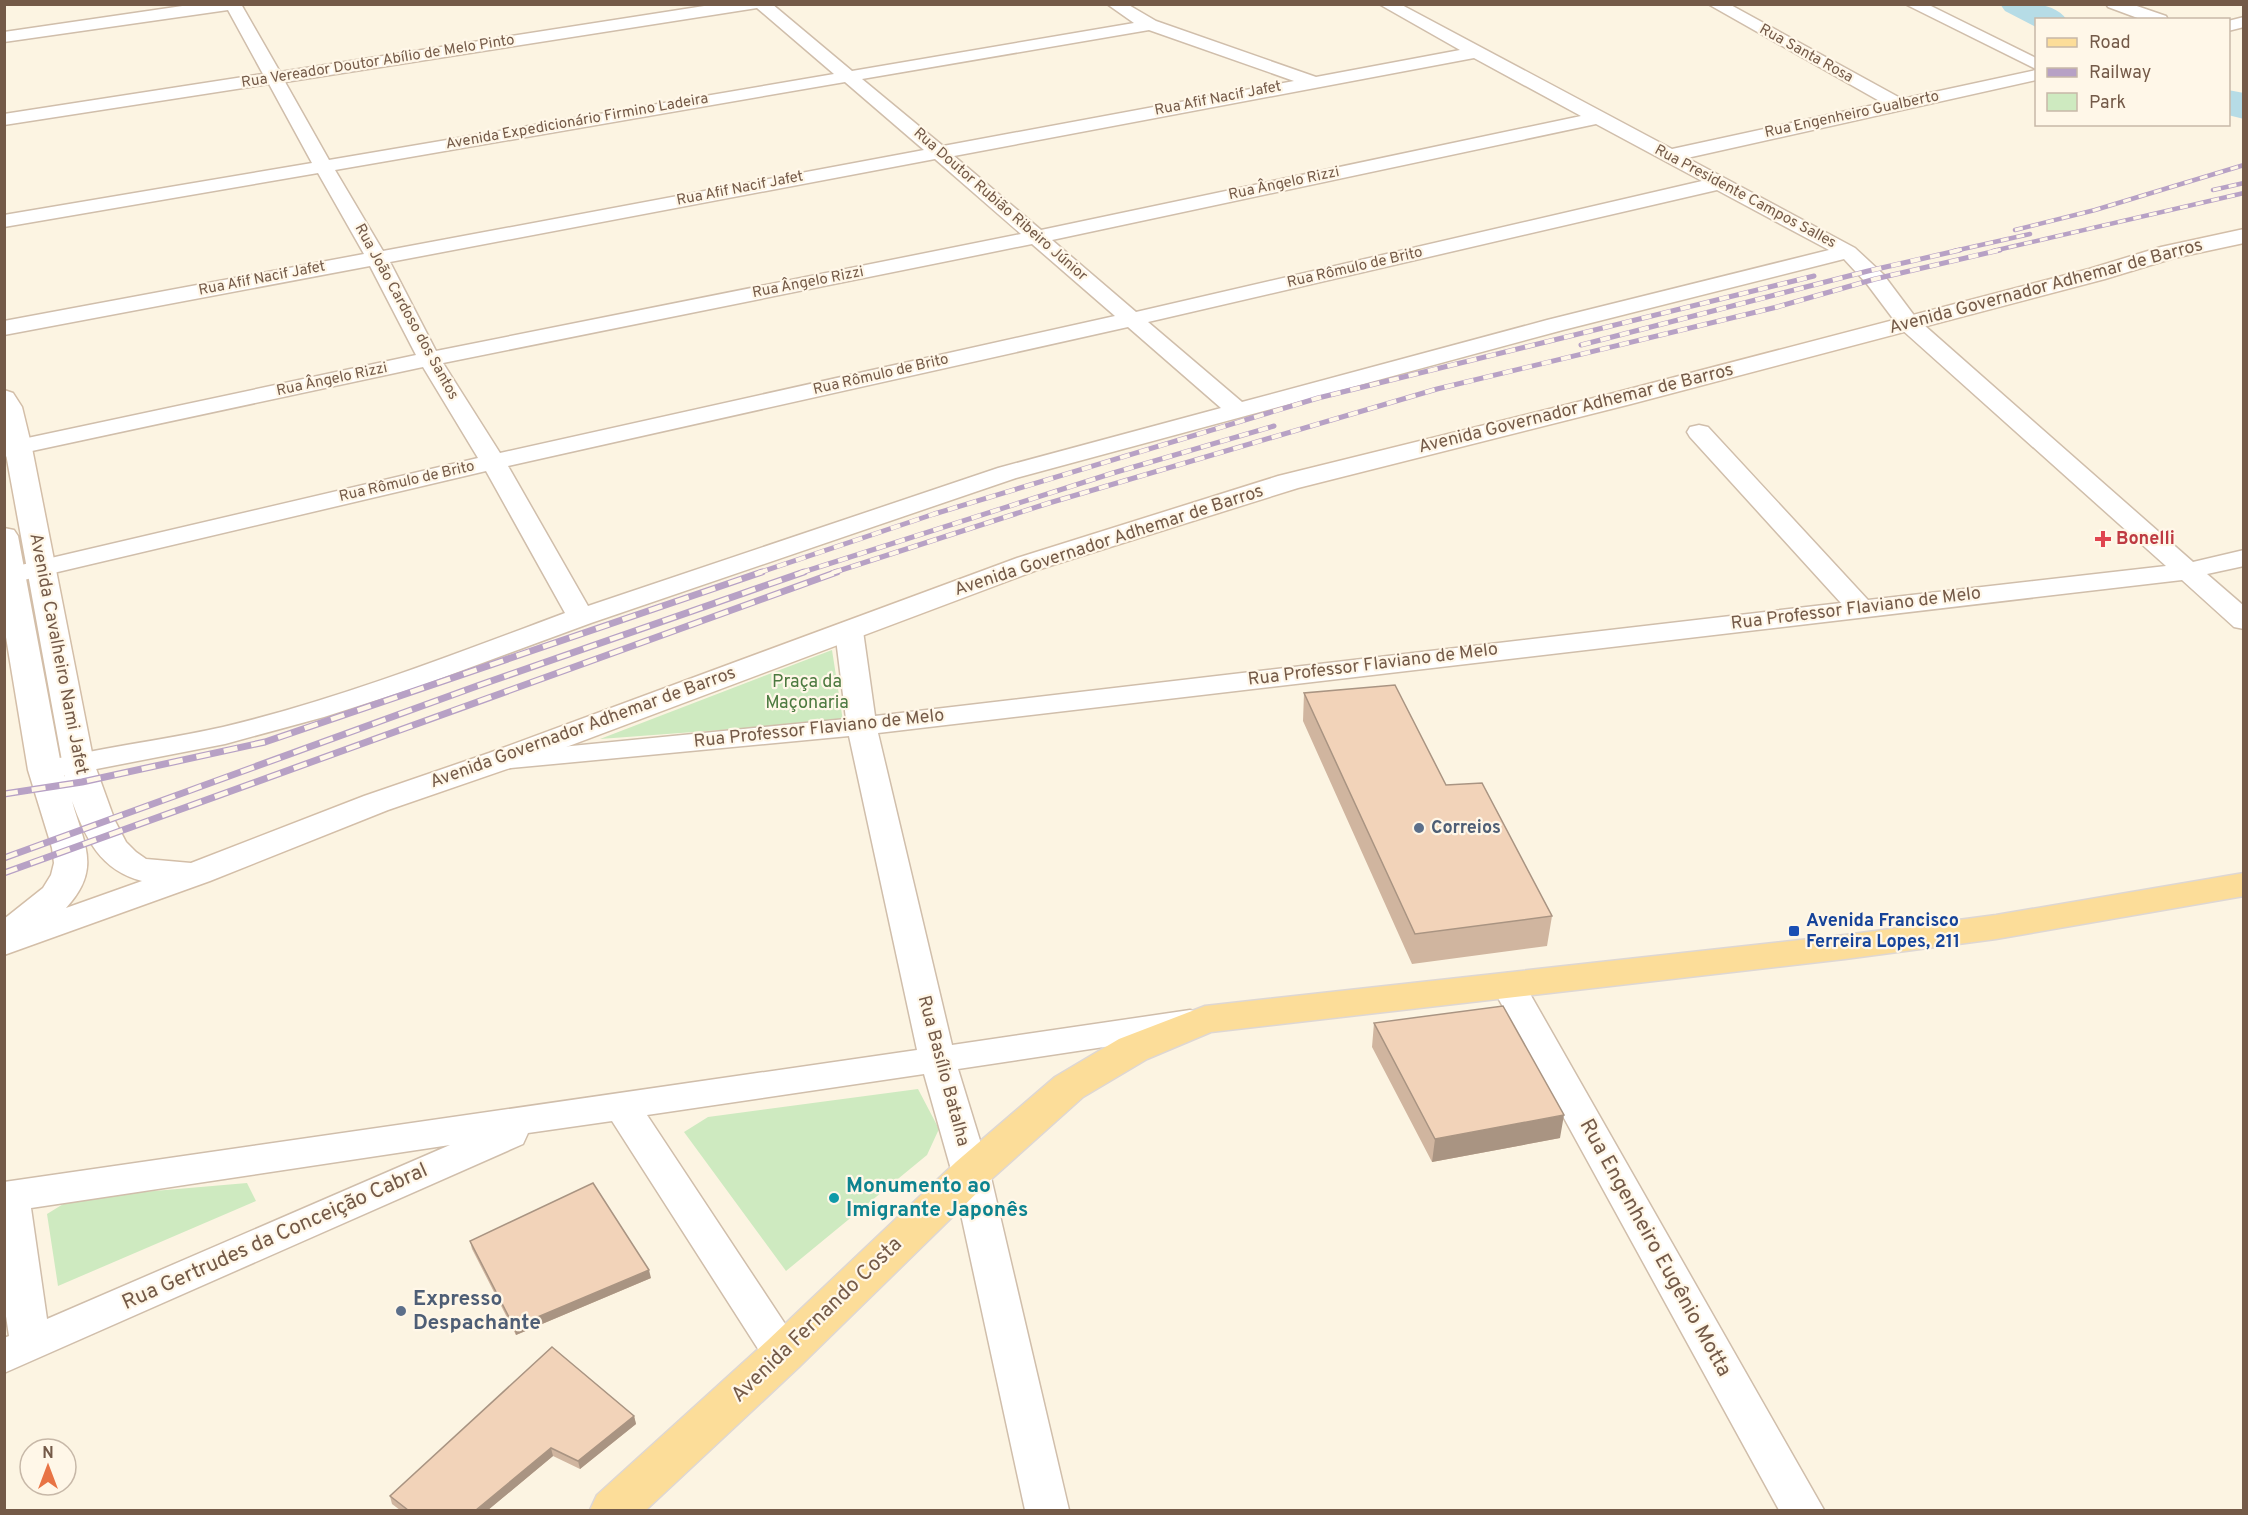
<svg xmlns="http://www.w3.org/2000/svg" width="2248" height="1515" viewBox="0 0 2248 1515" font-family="Overpass,sans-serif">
<rect width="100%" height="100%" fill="#fcf4e2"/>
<path fill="#ceeac0" d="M832,650L843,721L600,739Z
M918,1089L939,1129L927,1155L786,1271L684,1132L708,1117Z
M247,1183L256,1201L58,1286L47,1214L73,1198Z"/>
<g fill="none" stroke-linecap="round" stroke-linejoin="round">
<path fill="#b6dce6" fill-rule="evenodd" d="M2000,4C2023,4 2053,0 2067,20H2036V27L2005,11Z
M2228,90L2244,93V119L2228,115Z"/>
<defs>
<path id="street" d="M196,4H241L280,72L717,4H772L852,71L1134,23L1107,4H1127L1156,21L1316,77L1460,50L1379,4H1400L1672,149L1883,103L1708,4H1729L1902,99L2036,70V80L1687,158L1855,248L1883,274L1916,318L2193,562L2244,550V566L2207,574L2244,606V629L2234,627L2182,580L878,733L952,1045L1190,1010L1202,1013L1207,1022L1202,1031L1190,1034L958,1069L990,1173L1069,1510H1025L952,1173L924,1074L647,1115L797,1342L803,1354L797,1366L783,1371L769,1366L612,1121L528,1133L523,1144L4,1373V1338L9,1336L4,1303V1182L917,1050L849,736L501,769L490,766L486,760L490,754L846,719L835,631L839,625L849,623L859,625L863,631L875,716L1841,603L1690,437L1687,432L1690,427L1699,425L1708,427L1868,600L2166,566L1900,328L1867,284L1844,259L1563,330L1016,478L591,623L420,686L324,717L225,744L45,779L34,776L30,770L34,764C96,748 160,741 223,727C340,699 452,655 565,613L486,471L11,583L4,581V569L478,458L423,367L4,457V443L416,355L370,266L4,335V321L364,254L318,173L4,227V215L312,163L269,84L4,125V114L263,74L228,10L4,42V32ZM757,8L834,74L329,160L285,82ZM1149,30L1294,81L943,146L862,79ZM1474,58L1581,116L1041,230L954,156ZM845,82L924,150L383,251L335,170ZM1596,124L1702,181L1136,312L1052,240ZM935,159L1021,234L436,351L390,262ZM1717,190L1829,250L1547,320L1242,402L1148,322ZM1032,244L1115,316L500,453L443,363ZM1128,327L1221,408L998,468L588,606L508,466ZM450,1145L47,1319L31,1208Z
M1905,4H1927L2036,58V69Z
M2106,4H2131L2166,16L2168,20H2143L2108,7Z
M2244,17V27L2228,31V21Z
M1508,973L1520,977L1525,985L1824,1510H1779L1491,985L1496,977Z"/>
<path id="secondary" d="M2244,229V243L2174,258L2105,279L1631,404L1298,488L1037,570L513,767L388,810L210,881L4,955V919L43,888L51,875L54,863L52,848L28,770L4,625V528L14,530L18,536L62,770L65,777L4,443V390L13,393L22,407L32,448L94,763L115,821L126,842L136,852L146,859L191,863L364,796L489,753L1017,558L1278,476L1614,393L2089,269L2161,247ZM72,801C86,839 100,870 142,881L66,908C102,869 84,845 72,801Z"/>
<path id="primary" d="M2244,873V896L1996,939L1845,959L1211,1032L1147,1059L1083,1097L986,1184L799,1367L646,1510H590L597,1495L767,1341L956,1162L1055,1077L1119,1039L1205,1006L1845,935L1996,915Z"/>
</defs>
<use href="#street" stroke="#d0beab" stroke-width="3"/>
<use href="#secondary" stroke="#d3bea8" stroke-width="3"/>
<use href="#primary" stroke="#ded7d3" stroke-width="3"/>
<use href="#street" fill="#fff" fill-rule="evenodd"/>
<use href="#secondary" fill="#fff" fill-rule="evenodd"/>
<use href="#primary" fill="#fcdd99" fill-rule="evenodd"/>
<defs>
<path id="rail-far2" d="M2213,190L2244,183
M2015,230L2095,210L2244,165
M1954,251L2030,234
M1993,251L2244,193"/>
<path id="rail-far1" d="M1581,345L1868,271L1960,250
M758,573L934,514L1318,398L1814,276
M800,573L1113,473L1274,426
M832,573L1049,503L1437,389L1777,307L1875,279L2000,250"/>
<path id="rail" d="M4,794L82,782L265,742L762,572
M4,858L477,686L804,572
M4,873L837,572"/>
</defs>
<use href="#rail-far2" stroke="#b7a1c5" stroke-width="4.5"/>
<use href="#rail-far1" stroke="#b7a1c5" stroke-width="5"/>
<use href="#rail" stroke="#b7a1c5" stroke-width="7"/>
<use href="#rail-far2" stroke="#fff7e8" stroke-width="3" stroke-dasharray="8" stroke-linecap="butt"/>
<use href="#rail-far1" stroke="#fff7e8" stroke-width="4" stroke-dasharray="10" stroke-linecap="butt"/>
<use href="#rail" stroke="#fff7e8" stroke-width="4.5" stroke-dasharray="14" stroke-linecap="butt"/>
</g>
<path fill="#d0b59f" d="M1304,693L1446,785L1552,916L1547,946L1412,964L1303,721Z
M1374,1023L1560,1138L1432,1162L1372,1047Z
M470,1241L651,1278L516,1335L472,1249Z
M634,1416L636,1424L580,1469L553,1456L488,1510H400L392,1504L390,1496Z"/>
<path fill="#a99482" d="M1564,1115L1560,1138L1432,1162L1435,1139Z
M649,1270L651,1278L516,1335L514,1327Z
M634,1416L636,1424L580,1469L578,1461Z
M551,1448L553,1456L488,1510H476Z"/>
<path fill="#f2d3b9" stroke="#a99482" stroke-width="1.5" d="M1395,685L1446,785L1482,783L1552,916L1415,934L1304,693Z
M1503,1006L1564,1115L1435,1139L1374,1023Z
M593,1183L649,1270L514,1327L470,1241Z
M552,1347L634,1416L578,1461L551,1448L476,1510H408L390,1496Z"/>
<path fill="#e0444e" stroke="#fff7e8" stroke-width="2" d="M2100 530h6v6h6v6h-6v6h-6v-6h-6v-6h6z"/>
<g fill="#5c6f8a" stroke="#fff7e8" stroke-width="2">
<circle cx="1419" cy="828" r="6"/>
<circle cx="401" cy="1311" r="6"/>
</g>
<rect fill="#1a4fb4" stroke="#fff7e8" stroke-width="2" x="1788" y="925" width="12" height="12" rx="3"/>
<circle fill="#0f9aa8" stroke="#fff7e8" stroke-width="2" cx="834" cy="1198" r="6"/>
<g text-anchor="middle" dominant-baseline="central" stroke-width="4.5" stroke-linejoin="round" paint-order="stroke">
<g font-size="15" fill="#745a48" stroke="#fff7e8">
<text transform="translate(1806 54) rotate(29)">Rua Santa Rosa</text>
<text transform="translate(378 62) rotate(-9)">Rua Vereador Doutor Abílio de Melo Pinto</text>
<text transform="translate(1218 99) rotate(-11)">Rua Afif Nacif Jafet</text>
<text transform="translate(1852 115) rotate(-12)">Rua Engenheiro Gualberto</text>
<text transform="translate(577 122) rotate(-10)">Avenida Expedicionário Firmino Ladeira</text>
<text transform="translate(1284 184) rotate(-12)">Rua Ângelo Rizzi</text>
<text transform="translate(740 189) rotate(-11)">Rua Afif Nacif Jafet</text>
<text transform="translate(1745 197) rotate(28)">Rua Presidente Campos Salles</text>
<text transform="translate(1000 205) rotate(41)">Rua Doutor Rubião Ribeiro Júnior</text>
<text transform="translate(1355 268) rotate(-13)">Rua Rômulo de Brito</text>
<text transform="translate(262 279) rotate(-11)">Rua Afif Nacif Jafet</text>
<text transform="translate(808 283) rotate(-11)">Rua Ângelo Rizzi</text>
<text transform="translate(406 312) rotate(61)">Rua João Cardoso dos Santos</text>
<text transform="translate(881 375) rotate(-13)">Rua Rômulo de Brito</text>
<text transform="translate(332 380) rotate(-12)">Rua Ângelo Rizzi</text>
<text transform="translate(407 482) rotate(-13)">Rua Rômulo de Brito</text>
</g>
<g font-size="18" fill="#745a48" stroke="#fff7e8">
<text transform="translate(2046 287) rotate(-15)">Avenida Governador Adhemar de Barros</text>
<text transform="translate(1576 409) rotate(-14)">Avenida Governador Adhemar de Barros</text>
<text transform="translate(1109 541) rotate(-18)">Avenida Governador Adhemar de Barros</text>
<text transform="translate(1856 609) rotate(-7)">Rua Professor Flaviano de Melo</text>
<text transform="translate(58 654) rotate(79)">Avenida Cavalheiro Nami Jafet</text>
<text transform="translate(1373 665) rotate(-7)">Rua Professor Flaviano de Melo</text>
<text transform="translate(583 728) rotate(-20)">Avenida Governador Adhemar de Barros</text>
<text transform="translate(819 729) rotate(-6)">Rua Professor Flaviano de Melo</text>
<text transform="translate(943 1071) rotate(75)">Rua Basílio Batalha</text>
</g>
<g font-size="18" font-weight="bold" fill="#be3a42" stroke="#fff7e8" text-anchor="start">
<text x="2116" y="539">Bonelli</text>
</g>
<g font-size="18" fill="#4d7a40" stroke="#fff7e8">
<text x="807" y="682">Praça da<tspan x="807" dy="21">Maçonaria</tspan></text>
</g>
<g font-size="18" font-weight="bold" fill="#4e5e75" stroke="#fff7e8" text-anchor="start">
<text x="1431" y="828">Correios</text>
</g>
<g font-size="18" font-weight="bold" fill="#164399" stroke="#fff7e8" text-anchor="start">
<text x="1806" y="921">Avenida Francisco<tspan x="1806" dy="21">Ferreira Lopes, 211</tspan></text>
</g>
<g font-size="21" font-weight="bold" fill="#0d838f" stroke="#fff7e8" text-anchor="start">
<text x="846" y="1186">Monumento ao<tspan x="846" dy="24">Imigrante Japonês</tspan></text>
</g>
<g font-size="21" fill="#745a48" stroke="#fff7e8">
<text transform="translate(275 1237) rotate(-24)">Rua Gertrudes da Conceição Cabral</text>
<text transform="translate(1655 1248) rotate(61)">Rua Engenheiro Eugênio Motta</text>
<text transform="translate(817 1320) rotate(-44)">Avenida Fernando Costa</text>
</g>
<g font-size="21" font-weight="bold" fill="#4e5e75" stroke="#fff7e8" text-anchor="start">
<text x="413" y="1299">Expresso<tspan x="413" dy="24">Despachante</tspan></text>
</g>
</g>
<rect width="2248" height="1515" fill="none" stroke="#745a48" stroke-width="12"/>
<rect x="2035" y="18" width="195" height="108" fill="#fff7e8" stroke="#c7b8a8" stroke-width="1.5"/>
<rect x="2047" y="38" width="30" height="9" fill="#fcdd99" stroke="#c7b8a8" stroke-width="1.5"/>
<text x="2089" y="48" font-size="18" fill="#745a48">Road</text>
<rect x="2047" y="68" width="30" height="9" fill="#b7a1c5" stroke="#c7b8a8" stroke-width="1.5"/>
<text x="2089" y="78" font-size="18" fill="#745a48">Railway</text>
<rect x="2047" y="93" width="30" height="18" fill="#ceeac0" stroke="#c7b8a8" stroke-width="1.5"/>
<text x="2089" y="108" font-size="18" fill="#745a48">Park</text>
<g transform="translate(48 1467)"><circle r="28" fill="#fff7e8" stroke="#c7b8a8" stroke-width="1.5"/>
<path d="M0-4.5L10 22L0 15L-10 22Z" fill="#e87445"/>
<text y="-9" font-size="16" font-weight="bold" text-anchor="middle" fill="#745a48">N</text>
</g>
</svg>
